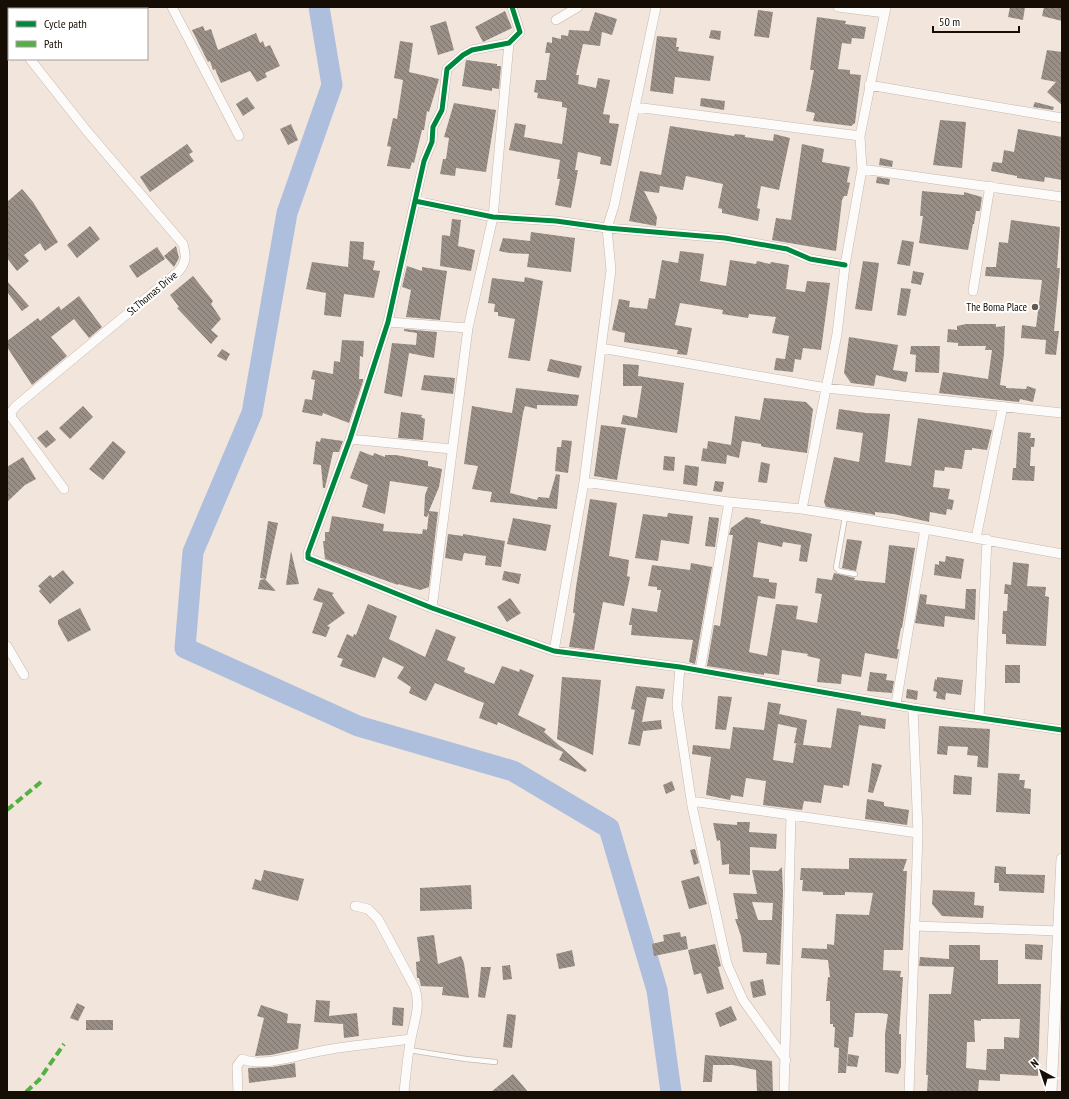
<svg xmlns="http://www.w3.org/2000/svg" width="1069" height="1099" viewBox="0 0 1069 1099" font-family="'PT Sans Narrow',sans-serif">
<defs>
<pattern id="building-back-hatch" width="6" height="6" patternUnits="userSpaceOnUse"><rect width="6" height="6" fill="#998f86"/><path d="M-1 5l2 2M0 0l6 6M5-1l2 2" fill="none" stroke="#7c736c"/></pattern>
</defs>
<rect width="100%" height="100%" fill="#f2e5db"/>
<g fill="none" stroke-linecap="round" stroke-linejoin="round">
<path stroke="#aebfdd" stroke-width="21" d="M319,7L332,85L287,213L252,413L193,552L185,648L358,726L513,771L609,828L657,990L671,1092"/>
</g>
<path fill="url(#building-back-hatch)" fill-rule="evenodd" d="M1010,7H1025L1023,20L1008,17Z
M1044,7H1062V21L1042,16Z
M758,10L773,12L769,38L754,36Z
M505,11L512,28L483,42L475,27Z
M595,12L617,19L612,35L602,32L600,46L583,44L576,75H579L578,84L596,88L598,78L610,80L603,114L610,115L609,123L619,124L611,166L600,164L601,157L578,152L575,170H578L571,208L555,205L560,179H557L560,160L509,150L515,123L526,125L524,137L562,144L567,108L562,107V102L537,98L538,93L534,92L536,80H546L550,53H545L547,42L552,43V37L561,39V35L568,36L569,30L589,31Z
M817,17L846,21L845,24L866,27L864,39L852,38L851,44L842,43L838,69L850,70V74L861,75L855,123L851,126L813,121L815,113L806,111L814,70H810Z
M446,21L454,50L438,55L430,26Z
M203,26L205,31L211,29L218,50L256,33L260,43L263,41L265,47L270,45L280,66L265,73L267,77L257,82L250,71L221,83L215,69L213,70L210,61L208,62L192,30Z
M711,30L721,31L720,40L709,38Z
M657,36L677,38L676,47H679L678,51L714,56L710,81L675,77L673,94L650,91Z
M400,41L413,43L409,72L439,79L429,112L427,111L424,130H422L414,163L412,162L410,169L387,166L391,147L387,146L393,118L397,119L403,80L394,78Z
M1047,50L1062,52V105L1047,92L1056,82L1041,79Z
M466,60L497,64V66H501L499,89L492,88V91L462,86Z
M247,97L255,108L243,116L236,104Z
M701,98L725,101L724,110L700,106Z
M1035,102L1054,107L1053,110L1033,107Z
M454,103L496,110L486,172L456,168L455,176L440,174L443,159H446L449,138L444,137Z
M940,120L966,122L962,168L933,165Z
M291,124L298,140L288,145L280,129Z
M670,126L734,136L735,134L745,135V137L773,141L774,134L790,138L779,190L761,186L757,208L760,209L758,221L722,213V209L718,208L723,184L686,176L683,190L660,186L659,193L644,191L657,217L656,226L629,221L640,171L661,175Z
M1018,129L1062,137V180L1045,177L1044,182L1017,178V176L991,171L993,162L1002,163L1004,150L1014,152Z
M187,144L193,152L189,154L194,161L150,192L140,177Z
M802,144L824,149L822,162L850,167L847,182L850,183L847,196H844L842,200L836,251L772,240L776,218L791,220Z
M880,158L893,161L892,167L879,165Z
M877,177L890,179L889,185L876,183Z
M22,189L33,202L58,242L45,251L40,243L24,255L29,261L17,271L7,258V202Z
M922,191L964,195V192L982,197L980,211H976L974,224H973L968,250L919,243L923,216H920Z
M452,219L461,220L458,246L475,250L471,271L440,266L442,235L450,236Z
M1011,220L1060,227L1057,268H1060L1054,331H1059L1056,355L1045,354L1046,340L1021,338L1022,325L1036,327L1042,280L985,276L986,267H996L999,242L1008,243Z
M90,226L100,239L77,258L67,245Z
M531,232L575,238L571,272L527,267L529,254L509,253L499,251L503,238L530,241Z
M902,240L914,242L910,266L897,264Z
M350,241L364,242L363,259L375,261L373,270L380,271L374,298L344,294L341,317L324,315L326,293L306,289L312,262L348,267Z
M176,246L179,258L174,267L164,256Z
M157,247L165,259L137,278L129,266Z
M680,251L704,254L700,281L726,286L730,260L756,264L757,261L770,264L771,262L789,265L786,289L805,292L807,281L830,283L821,350L803,348L801,360L795,359L793,372L774,370L776,358L785,359L789,336L772,333L776,317L749,314L748,318L722,314L723,310L680,303L675,325L692,328L687,355L677,354L678,350L624,342L625,333L612,330L619,299L630,301L629,307L647,309L649,298L655,299L662,260L678,263Z
M863,261L879,263L872,311L855,309Z
M407,266L422,271V267L447,271L440,320L406,317L411,290L402,287Z
M913,271L924,273L921,285L911,283Z
M193,276L213,301L211,304L221,319L211,330L218,336L211,344L177,308L179,307L170,295Z
M525,277L543,281L530,361L508,358L515,319L498,316V312H494L495,304L488,303L492,278L524,282Z
M7,281L29,306L22,311L7,292Z
M901,288L911,289L906,316L897,315Z
M79,296L102,327L89,338L74,319L51,337L67,356L32,385L7,347V341L38,318L40,321L59,306L61,310Z
M966,324H996V327L1005,326L1004,354L1000,385L1006,386V388L1026,389L1027,386L1036,389L1033,402L1020,399L1019,402L939,393L943,372L988,379L992,350H985L986,346H958V343L947,342L948,329L957,330V326Z
M404,329L437,332L434,358L409,353L402,397L384,393L392,343L416,345L417,333L404,331Z
M849,337L898,345L893,370L908,372L906,382L876,375L874,386L851,383L844,373Z
M342,340L364,341L363,357L360,356L359,379H363V381L349,423L323,413L322,416L302,412L305,399L312,400L315,380L311,379L313,370L333,374L334,361L340,362Z
M911,346H940L939,373L915,372L916,355L910,354Z
M222,349L230,354L226,361L217,356Z
M550,359L582,366L579,378L547,371Z
M623,364L639,365L638,376L684,383L677,433L621,424L623,415L637,418L642,386H623Z
M424,375L455,378L453,394L421,390Z
M516,388L579,395L577,406L537,405V409L525,406L523,413L510,493L537,500L538,497L549,498L556,474L560,475L557,509L490,502L492,492L472,489L478,466L464,464L472,406L512,413Z
M764,398L806,402L813,409L807,453L764,447L761,446V444L742,441L739,458L727,455L726,464L701,461L703,448L707,449L708,441L731,445L735,416L760,420Z
M83,406L93,417L70,439L59,428Z
M839,409L866,413L890,414L885,462L911,466L918,418L992,430L987,450L972,448V450H965L962,469L945,467L944,471L935,470L933,487L950,489L948,499L954,500L952,510L947,509L946,515L930,512L929,522L894,514L875,512V515L871,514L826,507L824,502L834,457L859,462L863,433L836,429Z
M401,412L422,415L421,417L425,419L423,440L398,438Z
M601,425L626,428L617,480L594,476Z
M47,430L56,440L46,448L37,438Z
M1018,432L1031,433L1030,438H1035L1034,447H1031L1030,466H1035L1034,481L1012,480L1013,468H1016Z
M321,438L343,441L339,452H333L325,488H323L321,465L313,464L316,441L320,442Z
M562,440L572,441L568,473L555,471L557,447H561Z
M113,441L126,452L103,480L89,469Z
M360,451L373,456L374,453L385,457V455H396L428,461V466L442,469L439,487L429,511L438,512L429,587L420,590L398,584V585L325,559L323,541H325V532H329L332,516L384,524L383,531L422,534L423,529L427,530L429,512L427,517L424,516L425,495L428,487L390,481L385,514L362,507L368,485L350,478Z
M664,456L675,457L674,471L663,470Z
M23,457L36,479L25,485L7,502V467Z
M761,462L770,464L767,483L758,482Z
M685,465L699,467L697,486L683,484Z
M715,481L724,482L722,492L713,491Z
M590,499L617,503L609,556L629,560L627,576L630,577L624,606L603,602L594,650L569,647L575,613H573L576,587Z
M668,513L693,516L689,544L661,540L658,561L635,558L643,514L667,517Z
M709,517L719,518L715,547L705,546Z
M746,517L761,520L760,523L812,534L807,562L799,561L801,545L783,542L782,547L758,542L753,577L769,579V582L777,583L775,599L758,596L749,652L767,656L776,604L798,606L796,619L817,623L822,594L815,593L817,578L832,580L834,573L855,578L854,580L885,583L889,545L915,548L902,628H901L897,649H899L897,659L865,653L861,677L842,674L841,684L817,682L820,659L807,656L808,654L782,650L779,675L764,673V675L707,666L714,625L720,626L733,535H729L731,528Z
M513,518L551,525L546,551L507,544Z
M268,521L278,523L266,579L260,578Z
M448,534L463,536V534L505,541L501,567L485,565L486,556L464,553L462,561L445,558Z
M847,539L862,541L856,571L842,568Z
M291,551L299,584L286,585Z
M946,556L964,559L961,579L934,575L935,564L939,565V561L945,562Z
M1013,562L1029,564L1027,586L1046,587L1045,596L1049,597L1046,646L1006,644V634H1002L1003,611H1007L1008,594H1004L1005,584L1011,585Z
M691,563L712,567L695,664L689,662L693,640L631,635L632,625H629L632,608L657,612L661,590H657V587L648,586L652,565L690,570Z
M63,570L74,583L50,604L39,591L41,589L38,586L50,575L53,578Z
M504,571L521,574L519,584L502,580Z
M265,579L276,591L258,589L260,580Z
M318,588L334,593L332,595L345,613L327,626L330,627L326,637L312,633L323,603L313,600Z
M966,589H976L975,620L945,616L944,627L915,623L920,594L927,595L926,604L965,609Z
M510,598L521,613L507,622L497,607Z
M368,604L397,616L389,639L425,657L436,629L456,637L447,660L465,668L464,672L494,684L502,666L519,672L520,669L534,675L518,715L546,729L544,732L587,770L585,772L559,760L563,752L498,722L497,725L479,718L484,703L435,683L426,701L409,693L411,687L397,678L404,667L383,657L375,678L340,666L343,659L337,657L338,655L347,634L353,637L354,634L356,635Z
M80,608L91,630L68,642L58,624V620Z
M1005,665H1020V683H1005Z
M870,672L887,674L886,680L894,681L892,693L867,691Z
M562,677L601,680L593,755L557,739Z
M937,677L963,680L961,695L946,693L945,700L936,698L937,692L933,691L935,679L937,680Z
M636,686L665,689L663,699L647,697L642,722L661,720L662,729L643,731L640,746L628,744L635,710L631,709Z
M907,689L918,691L917,700L906,698Z
M718,696L732,697L726,730L715,729Z
M768,702L781,704L779,714L807,720L803,745L794,743L797,728L778,724L773,760L793,763L796,744L831,748L837,708L861,712V715L886,719L885,729L859,725L849,786L843,785V788L824,785L821,803L804,801L802,810L763,805L766,781L746,778L743,797L731,795L730,800L706,795L711,757L692,754L693,745L730,749L733,727L764,730Z
M939,726L990,729L988,768L977,767L978,756L967,755L968,747L948,746L947,755L937,754Z
M872,763L882,765L873,793L868,792Z
M998,773L1020,774L1019,780H1025L1024,788L1031,789L1030,814L996,812Z
M954,775L972,777L971,795L953,794Z
M672,781L675,790L666,794L663,785Z
M867,799L884,802V806L909,810L907,825L865,819Z
M737,822H750L749,832L777,834L776,849L750,847V875L729,874V864L722,865L720,840L717,841L713,823L737,825Z
M695,849L699,863L694,865L690,850Z
M849,858L907,859L903,871H907L903,950H884L883,970L901,971L900,977H903L899,1034H901V1067L898,1074L885,1072V1034L888,1014L880,1013H855L853,1037H849L846,1073H838L839,1048L834,1047L835,1027H833V1024H830V1001H826L828,977H830L828,960L801,958L802,948L827,949V944L834,945L836,914L869,915L873,893L845,892V895H823V892L802,891L803,880H800L801,868L849,869Z
M995,866L1006,867V874L1045,875L1044,893L999,891V883H994Z
M782,867L783,892L780,965L766,964L767,953L743,952L741,936L735,919H738L733,893L757,894L752,870L778,871ZM752,902L773,903L772,920H758Z
M264,870L304,879L298,901L252,889L255,879L261,881Z
M699,876L707,904L689,909L681,881Z
M471,885L472,909L420,911V888Z
M933,890L975,892L974,905L984,906L983,918L942,916L932,904Z
M680,932L681,937L686,936L688,949L654,956L652,944L664,941L663,935Z
M434,935L438,964L461,956L464,963L469,998L442,995L443,987L421,986L419,978H417L416,962L420,961L417,937Z
M715,944L721,966L718,967L724,989L707,994L701,973L694,975L688,950Z
M1025,944L1043,945L1042,960L1025,959Z
M949,945H980V960H998V984H1041L1038,1076L1000,1074V1081L979,1080L978,1092H927L928,1075H926L929,994H951L954,967L919,966L920,957L949,959ZM981,1019H1020L1019,1038L1004,1037V1049H987L986,1070L966,1068L967,1042H975L974,1020L981,1021Z
M572,950L575,966L559,969L556,954Z
M510,965L512,979L503,980L502,966Z
M481,967H491L485,998L478,997Z
M763,979L766,995L753,998L750,982Z
M316,1000L330,1001L329,1016L357,1013L359,1036L344,1038L343,1024L314,1022Z
M77,1003L85,1007L78,1021L70,1018Z
M261,1005L288,1014L287,1023L301,1024L298,1049L271,1055L255,1056L264,1018L257,1016Z
M731,1006L737,1020L720,1027L715,1013Z
M393,1007L404,1008L403,1026L392,1025Z
M507,1014L516,1015L512,1048L503,1047Z
M86,1020H113V1030H86Z
M848,1054L859,1056L857,1067L847,1066Z
M705,1055L772,1061L773,1092H757L756,1070L733,1065H713L712,1082H703Z
M295,1063L296,1077L249,1083L248,1068L272,1067Z
M513,1074L528,1092H491Z"/>
<g fill="none" stroke-linecap="round" stroke-linejoin="round">
<defs>
<path id="service" d="M845,517L836,568L839,571L855,574
M409,1050L466,1059L495,1062"/>
<path id="minor" d="M172,7L239,136
M512,7L520,32L509,43L472,50L463,55L447,69L442,110L433,127L432,142L424,161L415,201L493,217L556,221L607,228L725,238L787,249L810,259L845,265
M838,7L885,13
M556,20L578,7
M7,30L9,32
M30,59L86,130L183,244C186,256 187,261 179,271L16,406L11,412L12,418L64,489
M869,85L1062,118
M635,107L860,136
M862,169L1062,197
M415,201L388,322L350,439L308,553V558L432,608L554,651L680,667L913,708L1062,730
M973,291L990,186
M388,322L468,328
M601,348L826,388L1062,413
M350,439L451,449
M584,482L729,502L802,509L925,529L1062,554
M802,509L837,334L845,265L862,169L860,136L886,7
M976,538L1003,406
M432,608L468,328L493,217L509,43
M7,646L24,675
M554,651L584,482L611,270L607,228L614,206L656,7
M680,667L677,705L692,806L727,964L743,1000L786,1060
M700,671L729,502
M896,704L925,529
M979,718L987,539
M691,801L918,833
M355,906L368,909L378,919L415,988C421,1007 414,1021 411,1039C407,1057 406,1075 404,1092
M914,926L1059,931
M238,1092L237,1066L242,1059C263,1068 302,1054 326,1050C354,1045 382,1043 411,1039
M784,1092L791,815
M909,1092L918,833L913,708"/>
<path id="tertiary" d="M1051,1092L1062,859"/>
</defs>
<use href="#service" stroke="#c4b8b0" stroke-width="6"/>
<use href="#minor" stroke="#c4b8b0" stroke-width="10"/>
<use href="#tertiary" stroke="#c4b8b0" stroke-width="12"/>
<use href="#service" stroke="#fdfbfa" stroke-width="4.5"/>
<use href="#minor" stroke="#fdfbfa" stroke-width="9"/>
<use href="#tertiary" stroke="#fdfbfa" stroke-width="11"/>
<path stroke="#55b044" stroke-width="4" stroke-dasharray="8 4" stroke-linecap="butt" d="M7,810L41,782
M26,1092L39,1080L64,1044"/>
<defs>
<path id="cycleway" d="M512,7L520,32L509,43L472,50L463,55L447,69L442,110L433,127L432,142L424,161L415,201L493,217L556,221L607,228L725,238L787,249L810,259L845,265
M415,201L388,322L350,439L308,553V558L432,608L554,651L680,667L913,708L1062,730"/>
</defs>
<use href="#cycleway" stroke="#fff" stroke-width="8"/>
<use href="#cycleway" stroke="#00873e" stroke-width="5"/>
</g>
<circle fill="#635950" stroke="#fff" stroke-width="1.5" cx="1035" cy="307" r="4"/>
<g text-anchor="middle" dominant-baseline="central" stroke-width="4" stroke-linejoin="round" paint-order="stroke">
<g font-size="11" fill="#160d05" stroke="#fff">
<text transform="translate(152 293) rotate(-40)">St.Thomas Drive</text>
</g>
<g font-size="11" fill="#160d05" stroke="#fff" text-anchor="end">
<text x="1027" y="307">The Boma Place</text>
</g>
</g>
<rect width="1069" height="1099" fill="none" stroke="#160d05" stroke-width="16"/>
<rect x="8" y="8" width="140" height="52" fill="#ffffff" stroke="#a29e9b"/>
<rect x="16" y="21" width="20" height="6" fill="#00873e" stroke="#a29e9b"/>
<text x="44" y="28" font-size="12" fill="#160d05">Cycle path</text>
<rect x="16" y="41" width="20" height="6" fill="#55b044" stroke="#a29e9b"/>
<text x="44" y="48" font-size="12" fill="#160d05">Path</text>
<g transform="translate(1041 1071) rotate(320)" stroke="#ffffff" stroke-width="3" paint-order="stroke">
<path d="M0-3L7 15L0 10L-7 15Z" fill="#160d05"/>
<text y="-6" font-size="11" font-weight="bold" text-anchor="middle" fill="#160d05">N</text>
</g>
<path d="M933 26v6h86v-6" fill="none" stroke="#160d05" stroke-width="2"/>
<text x="939" y="26" font-size="12" fill="#160d05" stroke="#ffffff" stroke-width="3" paint-order="stroke">50 m</text>
</svg>
